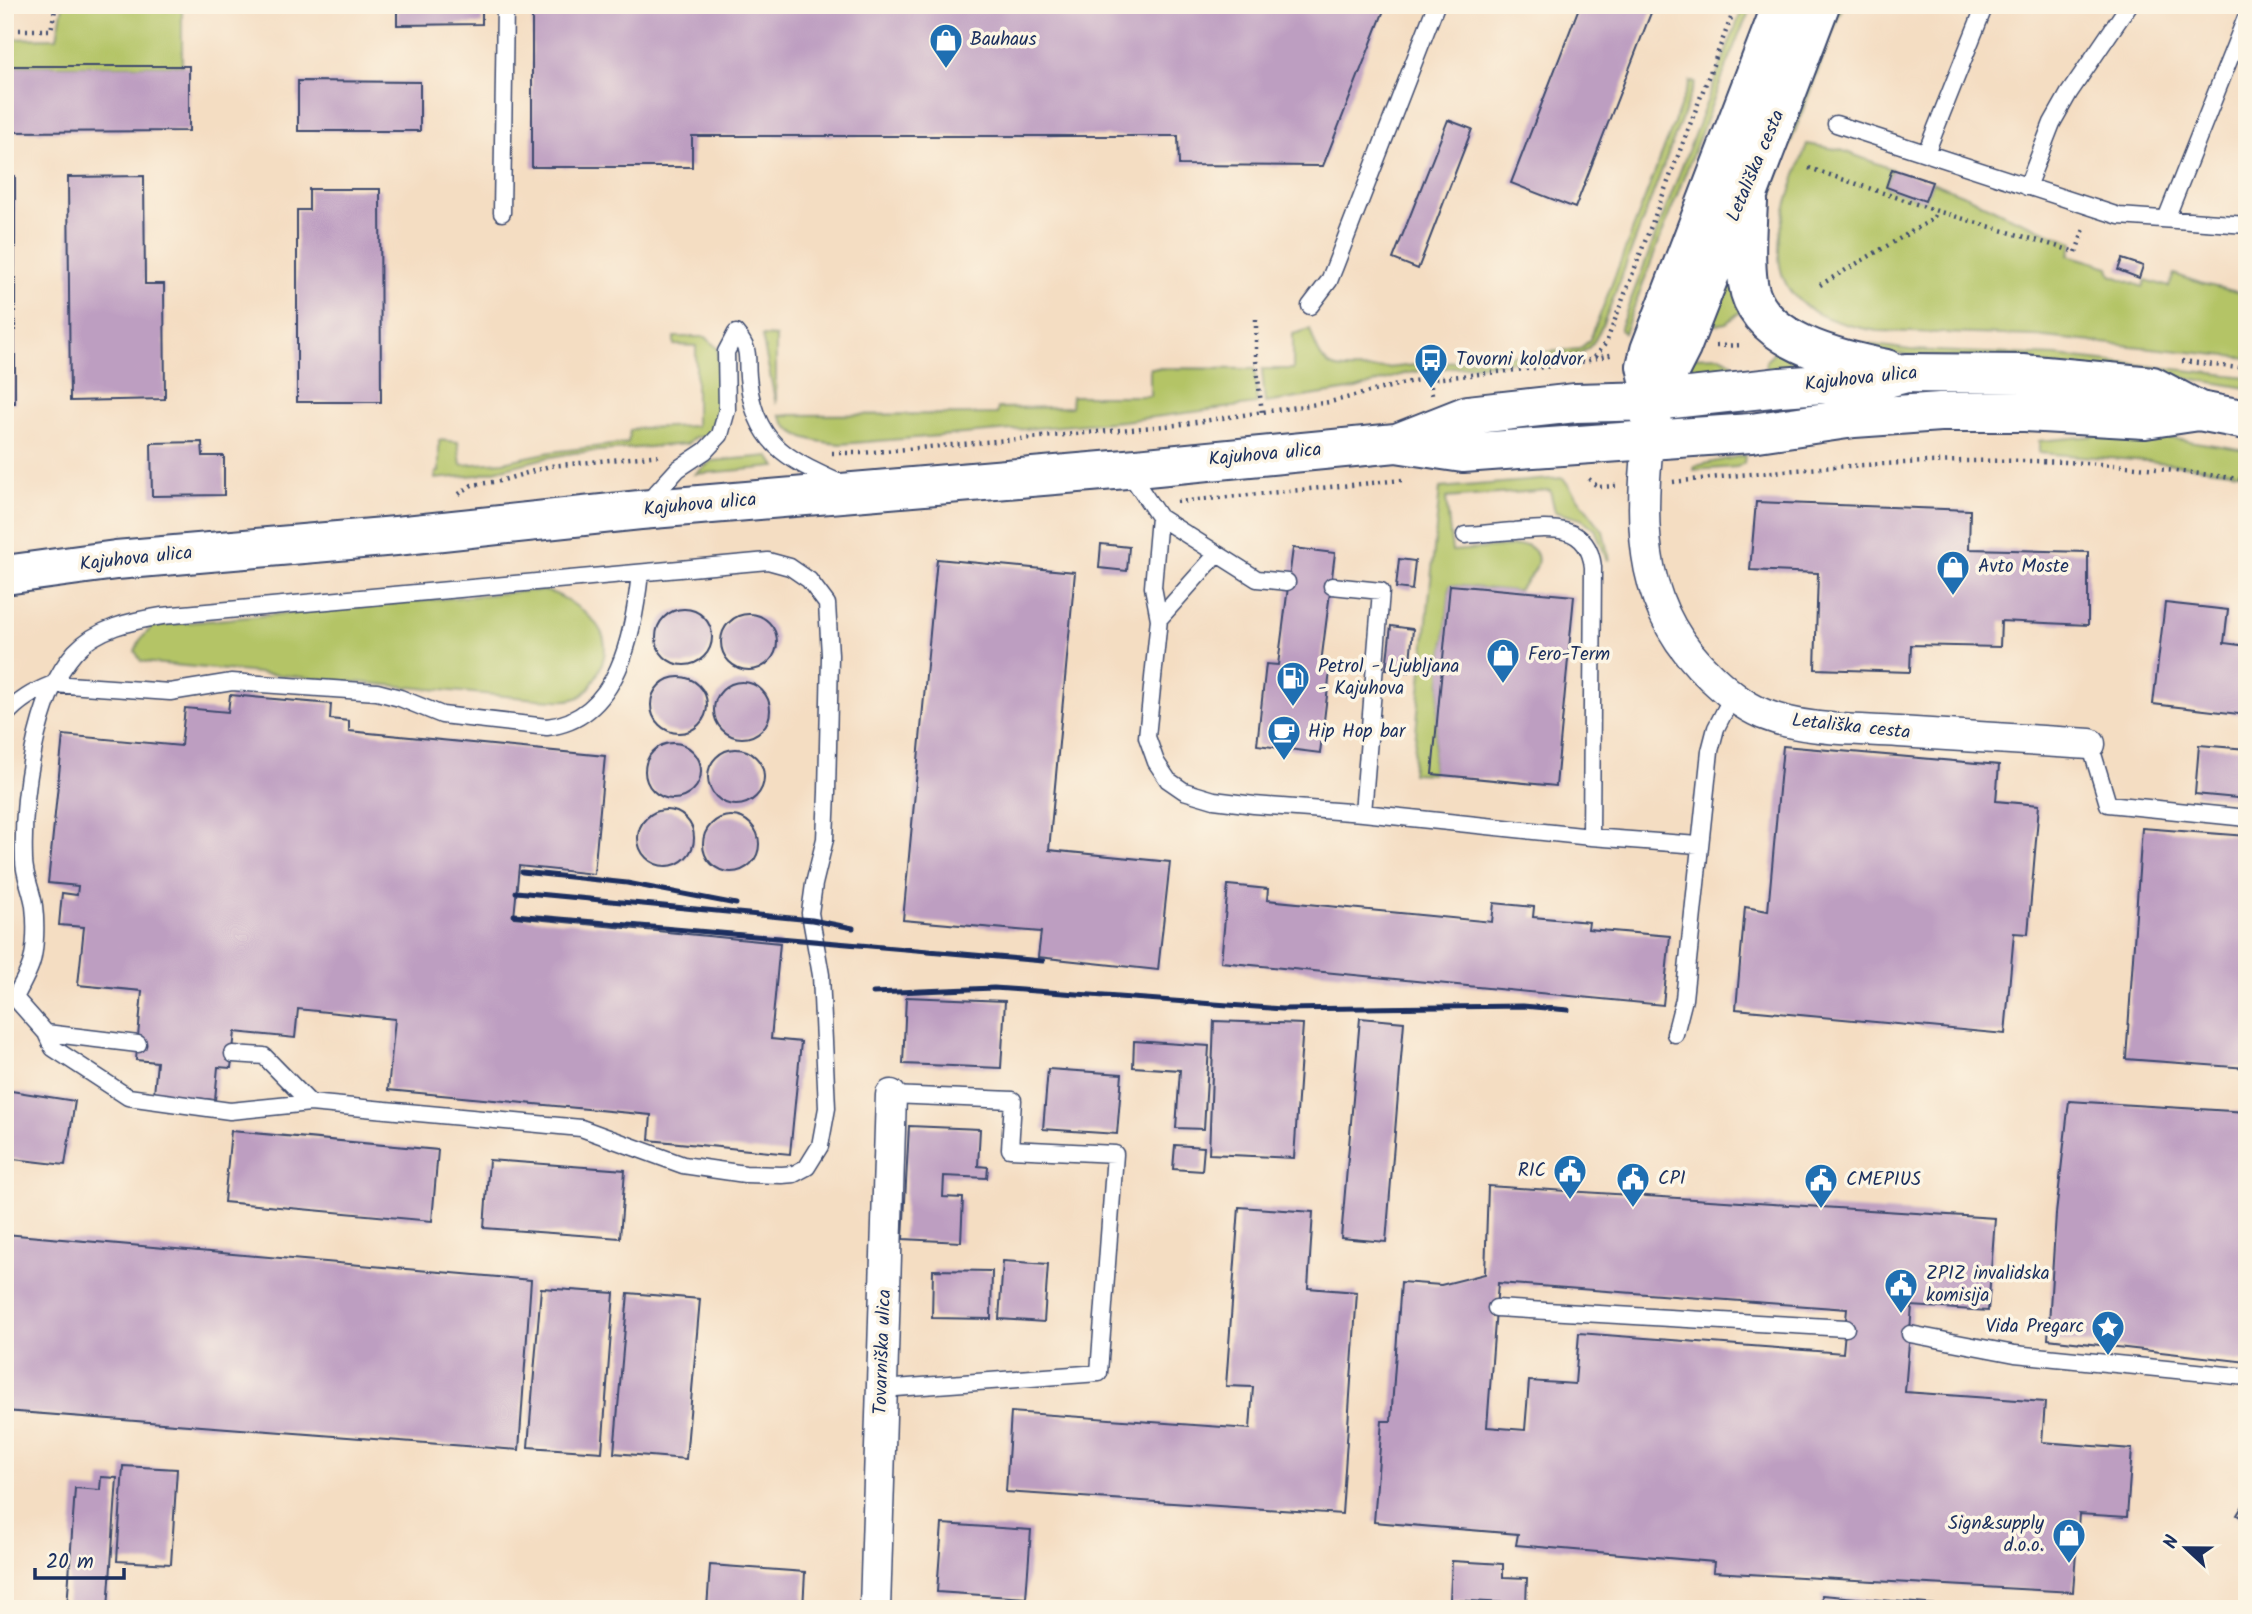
<svg xmlns="http://www.w3.org/2000/svg" width="2252" height="1614" viewBox="0 0 2252 1614" font-family="Kalam,sans-serif">
<rect width="100%" height="100%" fill="#fcf5e5"/>
<filter id="ink" filterUnits="userSpaceOnUse"><feTurbulence type="fractalNoise" baseFrequency=".0143" numOctaves="2"/><feDisplacementMap in="SourceGraphic" scale="14" xChannelSelector="R" yChannelSelector="G"/><feConvolveMatrix kernelMatrix="1 2 1 2 8 2 1 2 1" color-interpolation-filters="sRGB"/></filter>
<filter id="wash" filterUnits="userSpaceOnUse"><feTurbulence type="fractalNoise" baseFrequency=".00686" numOctaves="4" result="noise"/><feDisplacementMap in="SourceGraphic" scale="28" xChannelSelector="R" yChannelSelector="G"/><feGaussianBlur stdDeviation="1.57" result="paint"/><feColorMatrix in="noise" values="0 0 0 0 0 0 0 0 0 0 0 0 0 0 0 0 0 1.4 0 .05"/><feComposite in="paint" operator="in"/></filter>
<g filter="url(#wash)">
<rect width="100%" height="100%" fill="#f4ddc2"/>
<path fill="#b4c466" stroke="#687a62" stroke-width="2" d="M63,5H182V66H5V39L57,38Z
M1744,5H1753L1739,34L1624,333L1620,330V328Z
M1836,5H1843L1775,183L1764,239L1761,213Z
M1690,81L1695,83L1609,309C1601,326 1596,351 1574,355L1425,370L1404,374L1356,389L1265,403L1262,369H1293V334L1310,329C1324,375 1332,369 1376,369L1579,349L1589,341L1596,325Z
M1807,144L1841,150L1892,169L1886,187L1925,201L1932,182L1967,196L2006,215L2073,242L2069,255L2109,267L2111,275L2143,287L2146,280L2169,287L2174,274L2203,284L2247,294V358L2035,336L1878,331C1748,311 1771,242 1807,144Z
M1726,261L1744,309L1726,323L1701,327Z
M762,336L776,337V404Z
M674,337H706L718,349C718,379 723,411 706,437H695L687,444L574,453L545,458L478,475L435,479L436,472H439V440L458,442L461,465L503,462L551,452L628,443L630,430L639,428L696,426V346L674,345Z
M1839,340L1910,350L2057,356L2229,375L2247,377V388L2169,375L1883,353Z
M1778,347L1821,367L1766,378V361Z
M1720,356C1732,361 1737,366 1738,380L1694,379L1691,376L1689,357Z
M1150,368L1255,369L1257,404L1123,421L841,444C817,442 790,439 780,415L997,414L998,408L1071,407L1072,396H1150Z
M2105,435L2156,436L2247,450V473L2149,461L2039,453V441Z
M1745,455L1744,463L1737,467L1694,470L1695,466Z
M769,456L776,467L695,474L712,461Z
M1563,478L1603,531L1609,559L1607,560L1595,529L1581,519L1555,512L1550,490L1446,498L1452,551L1527,545C1551,558 1529,579 1517,591L1450,585L1432,774L1412,773L1440,488Z
M527,591C534,591 542,590 549,592C557,594 566,599 573,604C599,621 614,640 599,671C594,680 589,692 579,697C567,703 549,699 536,699L152,663L141,661L135,651L140,640L153,626Z"/>
<g id="blocks">
<path fill="#bd9ec1" fill-rule="evenodd" d="M397,5H482V24L397,25Z
M532,5H1386L1323,166L1179,165L1178,136H692V167H532Z
M1580,5H1654L1575,208L1511,183Z
M5,66H189V131L5,132Z
M298,81L420,82V131H298Z
M1448,120L1472,129L1418,269L1393,259Z
M1892,169L1932,182L1925,201L1886,187Z
M5,176H15V403H5Z
M144,176L145,284H164L165,399L70,401L68,177Z
M309,189H380L381,402H297V210H309Z
M2122,259L2143,266L2139,278L2118,270Z
M202,442L203,456H224V495L152,496L151,443Z
M1756,502L1970,510L1969,549L2088,552V625L2001,621L2000,647L1911,645L1910,672L1815,669L1818,573L1750,570Z
M1101,544L1129,547L1127,571L1099,568Z
M1293,548L1335,553L1320,671H1330L1320,753L1257,745L1266,664L1278,665Z
M937,559L1075,572L1049,850L1170,862L1158,970L1038,957L1041,932L903,920Z
M1399,559L1415,561L1412,590L1396,588Z
M1450,585L1574,596L1556,786L1432,774Z
M2165,603L2228,610L2224,643L2247,646V715L2153,704Z
M656 637a28 28 0 1 1 56 0a28 28 0 1 1-56 0Z
M721 642a28 28 0 1 1 56 0a28 28 0 1 1-56 0Z
M1391,626L1413,629L1409,672L1386,669Z
M651 705a28 28 0 1 1 56 0a28 28 0 1 1-56 0Z
M714 710a28 28 0 1 1 56 0a28 28 0 1 1-56 0Z
M230,695L331,704L330,719L349,721V731L605,756L594,874L519,866L514,917L780,943L771,1039L801,1042L790,1154L649,1140L651,1115L388,1090L395,1019L298,1009L295,1038L235,1032L231,1068L218,1067L215,1100L154,1094L157,1062L136,1060L142,991L78,985L84,927L59,925L62,893L77,895L78,886L48,883L63,735L181,746L185,708L228,712Z
M645 771a28 28 0 1 1 56 0a28 28 0 1 1-56 0Z
M2199,745L2247,749V799L2195,794Z
M1783,746L1999,765L1996,801L2039,805L2028,934L2014,933L2005,1034L1736,1009L1745,907L1768,911Z
M708 777a28 28 0 1 1 56 0a28 28 0 1 1-56 0Z
M638 838a28 28 0 1 1 56 0a28 28 0 1 1-56 0Z
M703 844a28 28 0 1 1 56 0a28 28 0 1 1-56 0Z
M2142,828L2247,836V1068L2126,1059Z
M1228,885L1268,889L1267,900L1492,922L1494,903L1534,907L1533,917L1589,922L1588,929L1670,936L1663,1005L1221,962Z
M906,997L1005,1001L1001,1068L903,1064Z
M1360,1018L1404,1022L1386,1242L1341,1238Z
M1214,1021L1303,1024L1294,1158L1209,1154Z
M1134,1041L1209,1046L1204,1129L1176,1128L1180,1070L1133,1067Z
M1048,1069L1122,1074L1117,1134L1043,1129Z
M5,1090L75,1101L65,1165L5,1158Z
M2069,1101L2247,1112V1362L2048,1339L2056,1214Z
M909,1126L980,1129L978,1166L988,1167L987,1178L944,1176L943,1197L963,1198L961,1242L903,1239Z
M231,1131L438,1150L432,1221L224,1202Z
M1175,1145L1204,1147L1202,1171L1173,1169Z
M489,1160L625,1170L620,1238L484,1228Z
M1488,1186L1995,1218L1988,1311L1912,1306L1905,1392L2045,1402L2042,1442L2132,1449L2127,1517L2079,1514L2073,1592L1713,1572L1714,1562L1516,1545L1518,1534L1374,1522L1382,1421H1391L1401,1282L1441,1285L1485,1274ZM1498,1283L1847,1309L1843,1353L1579,1333L1575,1384L1529,1381L1525,1430L1487,1427Z
M1239,1207L1313,1212L1308,1288L1357,1292L1342,1514L1006,1492L1011,1412L1250,1429L1253,1387L1226,1386Z
M5,1234L531,1280L519,1450L5,1411Z
M1003,1261L1048,1264L1044,1322L999,1319Z
M933,1270L992,1271L991,1319L932,1318Z
M541,1288L614,1293L602,1452L528,1447Z
M628,1293L700,1299L686,1459L614,1453Z
M123,1466L177,1469L171,1564L117,1561Z
M101,1477L117,1478L108,1609L67,1608L75,1488L100,1490Z
M2247,1499V1521L2237,1515Z
M942,1524L1031,1530L1026,1598L937,1592Z
M1452,1561L1503,1564V1577L1527,1578L1526,1604L1450,1600Z
M710,1565L805,1572L803,1609H707Z
M1822,1595L1960,1607V1609H1821Z"/>
</g>
</g>
<g filter="url(#ink)">
<use href="#blocks" fill-opacity="0" stroke="#3c496d" stroke-width="2"/>
<g fill="none" stroke-linecap="round" stroke-linejoin="round">
<defs>
<path id="lane" d="M1836,124L2119,216L2247,225
M1926,153L1985,5
M2027,187L2052,123L2069,93L2129,5
M502,213L505,5
M2166,219L2247,15
M1310,306L1329,281L1335,266L1436,5
M1128,471L1159,517L1257,579L1287,582
M647,503L678,469L705,451L720,435L727,410L726,352L736,333C751,351 746,355 748,377C754,445 788,459 842,484
M1159,517L1153,587L1159,619L1147,737L1156,762L1168,780L1184,791L1214,800L1254,805L1363,813L1591,837L1698,845
M1465,535C1481,534 1498,532 1515,531C1548,528 1588,522 1593,567L1591,837
M1332,586L1381,591L1363,813
M1159,619L1217,554
M5,716C19,700 33,692 53,684L170,692L232,682L377,692L400,698L442,715L547,727C619,719 634,631 640,573
M2090,744L2108,804L2247,818
M5,998H15L46,1033L53,1048L128,1097L230,1111L310,1103L581,1128L683,1165L745,1174L782,1175L794,1174L807,1167L820,1146L827,1108L821,975L810,913L814,884L825,839L827,792L830,655L827,604L809,580L790,567L768,561L162,616C131,621 97,628 75,652C34,698 22,799 24,860C24,876 32,890 34,906C36,922 36,949 31,964C27,976 20,987 15,998
M46,1033L138,1044
M1675,1034L1684,999L1710,751L1716,728L1732,697
M233,1054L264,1056L310,1103
M1496,1308L1846,1328
M1910,1334L2015,1354L2247,1377
M882,1389L1099,1373L1115,1154L1010,1149L1013,1100L891,1095"/>
<path id="street" d="M1648,442C1639,532 1640,611 1711,677C1727,692 1742,705 1763,714C1805,731 1854,729 1899,732C1963,736 2026,740 2090,744
M875,1609L891,1095"/>
<path id="secondary" d="M1748,201C1747,228 1744,256 1748,283C1756,342 1839,359 1886,369
M1653,397L1646,366L1650,350L1782,5
M1651,420L1654,401L1681,348L1723,241L1749,192L1820,5
M1397,443L1468,415L1575,403L1654,401L1780,387L1879,380L1906,373L2023,374L2152,386L2199,411
M5,575L116,560L396,536L640,510L1126,469L1396,443L1463,453L1751,433L1854,418L1940,412H2025L2145,419L2199,411L2247,420"/>
</defs>
<use href="#lane" stroke="#3c496d" stroke-width="19"/>
<use href="#street" stroke="#3c496d" stroke-width="33"/>
<use href="#secondary" stroke="#3c496d" stroke-width="42"/>
<path stroke="#3c496d" stroke-width="4.5" stroke-dasharray="2 5" stroke-linecap="butt" d="M5,30H51L56,5
M1809,168L1937,211L2076,252L2085,226
M1820,285L1933,219L1937,211
M1256,319V360L1262,413
M1716,346L1743,345
M1595,357L1606,343L1736,5
M2182,361L2247,369
M1430,379L1432,395
M832,453H862L1176,425L1330,402L1413,381L1573,364L1614,354
M1589,479L1598,487L1616,486
M1673,482C1792,469 1910,459 2029,461C2102,462 2175,470 2247,480
M459,494L472,485L500,481L550,466L661,455
M1177,502L1402,480"/>
<use href="#lane" stroke="#fff" stroke-width="16"/>
<use href="#street" stroke="#fff" stroke-width="30"/>
<use href="#secondary" stroke="#fff" stroke-width="38"/>
<path stroke="#1b2f5e" stroke-width="5" d="M522,872L627,883L736,904
M516,892L812,920L853,928
M514,915L1043,961
M873,993L994,988L1282,1009L1523,1006L1568,1010"/>
</g>
</g>
<defs>
<symbol id="shop-pin" viewBox="-11 -11 22 30"><path d="M0 17L-7.5 6A9.5 9.5 0 1 1 7.5 6Z" fill="#1f6fb2" stroke="#fcf5e5"/><path d="M-5-2.5h2.3a2.7 3.5 0 0 1 5.4 0H5L5.5 6h-11ZM-1.5-2.5h3a1.5 2.3 0 0 0-3 0Z" fill="#fff"/></symbol>
<symbol id="bus-pin" viewBox="-11 -11 22 30"><path d="M0 17L-7.5 6A9.5 9.5 0 1 1 7.5 6Z" fill="#1f6fb2" stroke="#fcf5e5"/><path d="M-5-6H5V4H4V6H2V4H-2V6H-4V4H-5ZM-3.5-4V0h7V-4ZM-3.5 1.2v1.5H-2V1.2ZM2 1.2v1.5H3.5V1.2Z" fill="#fff"/></symbol>
<symbol id="fuel-pin" viewBox="-11 -11 22 30"><path d="M0 17L-7.5 6A9.5 9.5 0 1 1 7.5 6Z" fill="#1f6fb2" stroke="#fcf5e5"/><path d="M-5.5-6h7V0h2V4h1.3V-2.5L3-4.5l.8-.8L6-3V5H2.5V1h-1V6h-7ZM-4.2-4.7v3.2H.2V-4.7Z" fill="#fff"/></symbol>
<symbol id="cafe-pin" viewBox="-11 -11 22 30"><path d="M0 17L-7.5 6A9.5 9.5 0 1 1 7.5 6Z" fill="#1f6fb2" stroke="#fcf5e5"/><path d="M-5.5-4.5H6V0H3Q3 3.5 0 3.5H-2.5Q-5.5 3.5-5.5 0ZM3-3.2v2h1.7v-2ZM-6 4.5H4V6H-6Z" fill="#fff"/></symbol>
<symbol id="civic-pin" viewBox="-11 -11 22 30"><path d="M0 17L-7.5 6A9.5 9.5 0 1 1 7.5 6Z" fill="#1f6fb2" stroke="#fcf5e5"/><path d="M-.6-6.5H3V-4.5H.6V-3L4-1V1h2V6H-6V1h2V-1L-.6-3ZM-1.2 2.5V6h2.4V2.5Z" fill="#fff"/></symbol>
<symbol id="sight-pin" viewBox="-11 -11 22 30"><path d="M0 17L-7.5 6A9.5 9.5 0 1 1 7.5 6Z" fill="#1f6fb2" stroke="#fcf5e5"/><path d="M0-6L1.8-2.2L6-1.7L2.9 1.2L3.7 5.4L0 3.3L-3.7 5.4L-2.9 1.2L-6-1.7L-1.8-2.2Z" fill="#fff"/></symbol>
</defs>
<g fill-rule="evenodd">
<use href="#shop-pin" x="927" y="21" width="38" height="52"/>
<use href="#bus-pin" x="1412" y="341" width="38" height="52"/>
<use href="#shop-pin" x="1934" y="548" width="38" height="52"/>
<use href="#shop-pin" x="1484" y="636" width="38" height="52"/>
<use href="#fuel-pin" x="1274" y="659" width="38" height="52"/>
<use href="#cafe-pin" x="1265" y="713" width="38" height="52"/>
<use href="#civic-pin" x="1551" y="1152" width="38" height="52"/>
<use href="#civic-pin" x="1614" y="1160" width="38" height="52"/>
<use href="#civic-pin" x="1802" y="1161" width="38" height="52"/>
<use href="#civic-pin" x="1882" y="1266" width="38" height="52"/>
<use href="#sight-pin" x="2089" y="1308" width="38" height="52"/>
<use href="#shop-pin" x="2050" y="1516" width="38" height="52"/>
</g>
<g text-anchor="middle" dominant-baseline="central" stroke-width="7" stroke-linejoin="round" paint-order="stroke">
<g font-size="19" fill="#1b2f5e" stroke="#fcf5e5" text-anchor="start">
<text x="970" y="40">Bauhaus</text>
<text x="1456" y="360">Tovorni kolodvor</text>
<text x="1978" y="567">Avto Moste</text>
<text x="1528" y="655">Fero-Term</text>
<text x="1318" y="667">Petrol - Ljubljana<tspan x="1318" dy="22">- Kajuhova</tspan></text>
<text x="1308" y="732">Hip Hop bar</text>
<text x="1546" y="1171" text-anchor="end">RIC</text>
<text x="1658" y="1179">CPI</text>
<text x="1846" y="1180">CMEPIUS</text>
<text x="1926" y="1274">ZPIZ invalidska<tspan x="1926" dy="22">komisija</tspan></text>
<text x="2084" y="1327" text-anchor="end">Vida Pregarc</text>
<text x="2044" y="1524" text-anchor="end">Sign&amp;supply<tspan x="2044" dy="22">d.o.o.</tspan></text>
</g>
<g font-size="19" fill="#1b2f5e" stroke="#fcf5e5">
<text transform="translate(1756 166) rotate(-67)">Letališka cesta</text>
<text transform="translate(1861 379) rotate(-6)">Kajuhova ulica</text>
<text transform="translate(1265 455) rotate(-5)">Kajuhova ulica</text>
<text transform="translate(700 505) rotate(-5)">Kajuhova ulica</text>
<text transform="translate(136 559) rotate(-6)">Kajuhova ulica</text>
<text transform="translate(1851 727) rotate(6)">Letališka cesta</text>
<text transform="translate(883 1352) rotate(-88)">Tovarniška ulica</text>
</g>
</g>
<rect width="2252" height="1614" fill="none" stroke="#fcf5e5" stroke-width="28"/>
<g transform="translate(2186 1548) rotate(292)" stroke="#fcf5e5" stroke-width="5" paint-order="stroke">
<path d="M0-5L12 26L0 18L-12 26Z" fill="#1b2f5e"/>
<text y="-10" font-size="19" font-weight="bold" text-anchor="middle" fill="#1b2f5e">N</text>
</g>
<path d="M35 1568v10h89v-10" fill="none" stroke="#1b2f5e" stroke-width="3.5"/>
<text x="46" y="1568" font-size="21" fill="#1b2f5e" stroke="#fcf5e5" stroke-width="5" paint-order="stroke">20 m</text>
</svg>
